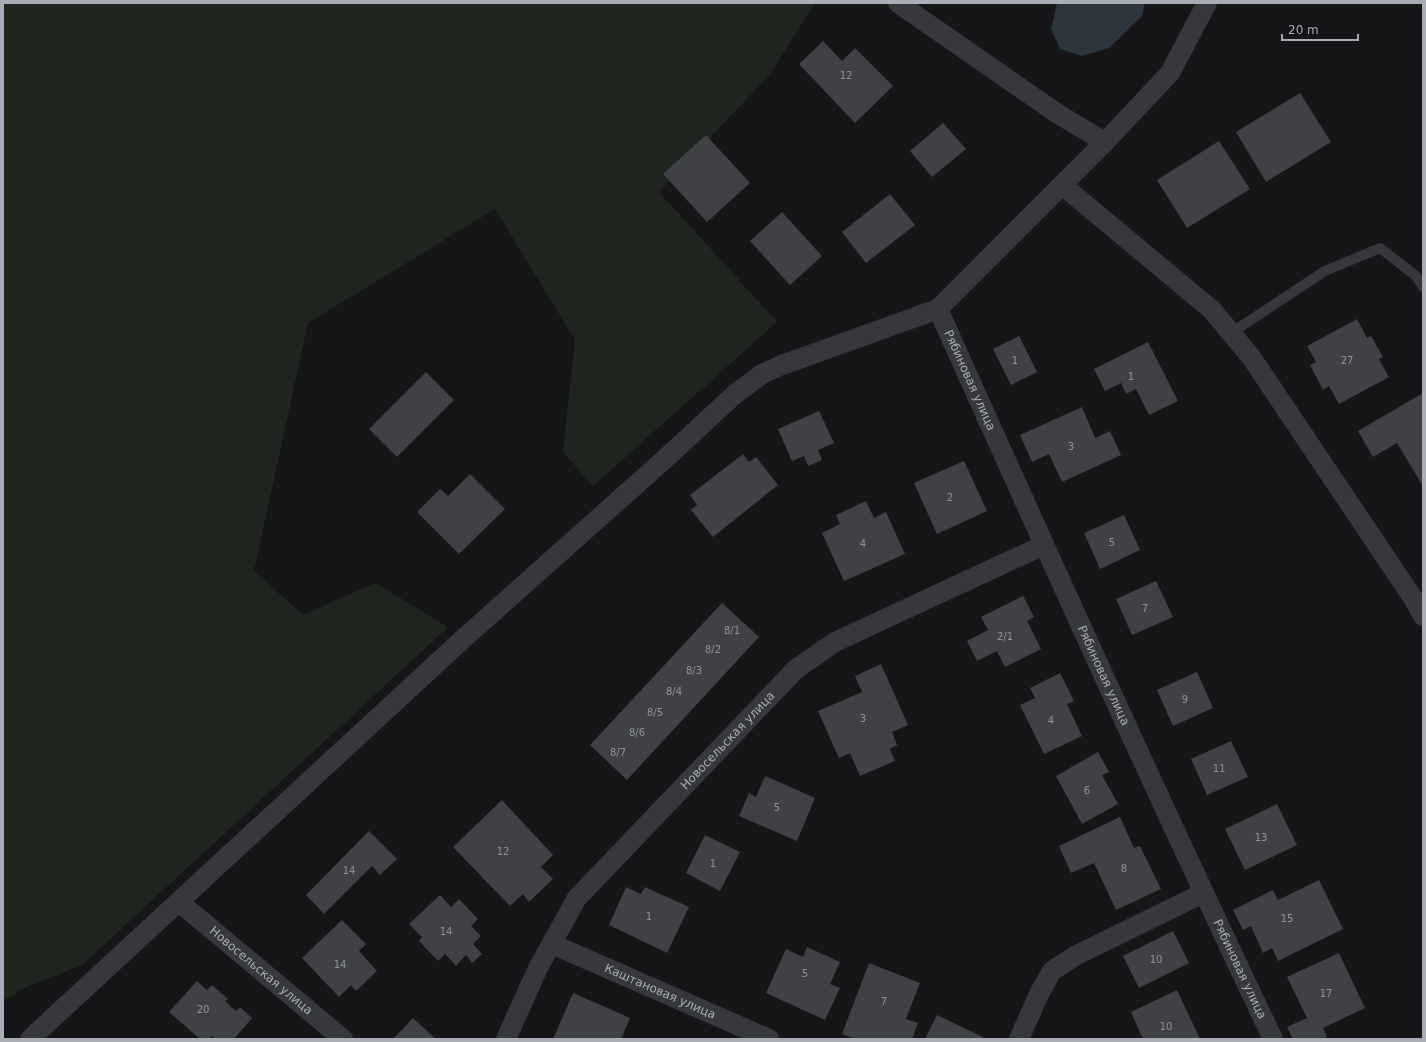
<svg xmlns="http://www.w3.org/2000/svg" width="1426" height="1042" viewBox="0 0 1426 1042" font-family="'DejaVu Sans',sans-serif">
<rect width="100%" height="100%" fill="#161618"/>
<path fill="#1e261f" d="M3,3H815L771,73L659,192L777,322L593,486L563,452L575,340L495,209L308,323L254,571L303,615L375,583L448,627L82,965L22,989L3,1001Z"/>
<path fill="#2c353c" d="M1057,3H1145L1142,16L1109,48L1082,56L1060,49L1051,29Z"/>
<path fill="#404145" d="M823,41L842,61L855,48L893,86L855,123L799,64Z
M1300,93L1331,142L1266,182L1236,132Z
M943,123L966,149L932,177L910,151Z
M706,135L750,183L707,222L663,174Z
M1219,141L1250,189L1187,228L1157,180Z
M890,194L915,225L866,263L842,232Z
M782,212L822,256L790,285L750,241Z
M1357,319L1367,338L1371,336L1383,357L1379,359L1389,377L1339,404L1329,386L1323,390L1310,365L1316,362L1307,346Z
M1019,336L1037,372L1011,385L993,349Z
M1148,342L1178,401L1149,415L1136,389L1126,394L1121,383L1105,391L1094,369Z
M426,372L454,400L397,457L369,429Z
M1423,393V486L1397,443L1373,457L1358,431Z
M1082,407L1095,438L1110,431L1121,455L1062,482L1049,454L1032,462L1020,435Z
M819,411L834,443L818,450L822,460L808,466L804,456L792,461L778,429Z
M743,454L749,462L756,457L778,485L713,537L691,510L697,505L690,495Z
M964,461L987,511L937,534L914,483Z
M470,474L505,509L459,554L417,512L440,489L448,496Z
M866,501L874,518L886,512L905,554L844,581L822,533L840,524L836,515Z
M1124,515L1140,550L1100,569L1084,533Z
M1156,581L1173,617L1132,635L1116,599Z
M1023,596L1034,617L1027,621L1041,649L1005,667L997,651L977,661L967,641L988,630L981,617Z
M722,603L759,637L627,780L590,745Z
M881,664L908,725L892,732L897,745L890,749L895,761L860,776L850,753L839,758L818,711L862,692L855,676Z
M1197,672L1213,708L1173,726L1157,690Z
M1060,673L1074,701L1067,704L1082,736L1044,754L1020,705L1035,698L1030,688Z
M1231,741L1248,777L1207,795L1191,759Z
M1098,752L1109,772L1102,775L1118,804L1082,824L1056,776Z
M765,776L815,798L797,841L739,816L749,793L756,797Z
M502,800L553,855L541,867L553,879L529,902L523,894L510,906L453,847Z
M1277,804L1297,845L1245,870L1225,829Z
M1120,817L1134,848L1140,846L1161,889L1116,910L1094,863L1071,873L1059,846Z
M369,831L397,859L380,875L372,866L324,914L306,895Z
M705,835L740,852L720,891L686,873Z
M1319,880L1343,929L1278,961L1272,948L1263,953L1251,926L1243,930L1233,910L1273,890L1278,900Z
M626,887L641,894L645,887L689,907L667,953L609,925Z
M440,895L451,907L459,899L478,919L471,926L481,936L473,944L482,954L472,963L466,955L456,966L445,954L438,961L419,941L422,937L409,924Z
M342,920L366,944L359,951L377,971L356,991L351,985L339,997L302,958Z
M1173,931L1189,963L1139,988L1123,956Z
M807,947L840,962L830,984L840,988L825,1020L766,993L786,949L803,957Z
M1339,953L1365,1008L1323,1028L1327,1037L1322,1039H1293L1287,1027L1307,1018L1287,977Z
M869,963L920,983L906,1019L918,1023L912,1039H855L842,1034Z
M197,981L207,990L212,985L228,999L225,1001L236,1011L240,1007L252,1018L234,1039H215L212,1036L209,1039H200L169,1012Z
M1177,990L1200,1039H1143L1131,1012Z
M573,993L630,1018L621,1039H553Z
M937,1015L983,1037L982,1039H925Z
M413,1018L436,1039H393Z"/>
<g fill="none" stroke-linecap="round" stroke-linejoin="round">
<path stroke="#37383d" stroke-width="10" d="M1231,333L1325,271L1380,248L1416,276L1423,287"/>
<g stroke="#37383d" stroke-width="20">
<path d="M898,3L1058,114L1105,142"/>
<path d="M1062,185L1212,310L1251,357L1413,598L1423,616"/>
<path id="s1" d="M938,309C1048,554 1158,798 1273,1039"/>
<path id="s2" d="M179,902L343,1039"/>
<path id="s3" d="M552,944L769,1039"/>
<path d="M30,1039L463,639L666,458L734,395L762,374L782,365L938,309L1105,142L1170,73L1207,3"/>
<path id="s4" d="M506,1039L538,968L577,898L796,669L835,642L1044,545"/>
<path d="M1019,1039L1040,992L1052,971L1075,956L1203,893"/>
</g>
</g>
<g text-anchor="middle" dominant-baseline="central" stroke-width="3" stroke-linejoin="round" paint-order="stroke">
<g font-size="10" fill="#8e929b">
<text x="846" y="75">12</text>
<text x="1015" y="360">1</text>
<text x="1347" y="360">27</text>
<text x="1131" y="376">1</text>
<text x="1071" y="446">3</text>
<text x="950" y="497">2</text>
<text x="1112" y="542">5</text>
<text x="863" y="543">4</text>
<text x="1145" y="608">7</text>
<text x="732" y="630">8/1</text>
<text x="1005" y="636">2/1</text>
<text x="713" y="649">8/2</text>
<text x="694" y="670">8/3</text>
<text x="674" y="691">8/4</text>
<text x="1185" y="699">9</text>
<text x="655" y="712">8/5</text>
<text x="863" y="718">3</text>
<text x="1051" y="720">4</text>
<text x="637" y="732">8/6</text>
<text x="618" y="752">8/7</text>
<text x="1219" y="768">11</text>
<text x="1087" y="790">6</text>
<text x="777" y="807">5</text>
<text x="1261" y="837">13</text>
<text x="503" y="851">12</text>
<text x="713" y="863">1</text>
<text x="1124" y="868">8</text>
<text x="349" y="870">14</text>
<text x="649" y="916">1</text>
<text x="1287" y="918">15</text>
<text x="446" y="931">14</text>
<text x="1156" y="959">10</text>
<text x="340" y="964">14</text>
<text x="805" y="973">5</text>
<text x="1326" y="993">17</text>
<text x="884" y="1001">7</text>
<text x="203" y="1009">20</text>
<text x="1166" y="1026">10</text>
</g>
<g font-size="12" fill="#a8adb8" stroke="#111113">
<text stroke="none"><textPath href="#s1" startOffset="78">Рябиновая улица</textPath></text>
<text stroke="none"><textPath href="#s1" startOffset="402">Рябиновая улица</textPath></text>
<text stroke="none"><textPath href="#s4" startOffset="376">Новосельская улица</textPath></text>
<text stroke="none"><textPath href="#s1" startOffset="726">Рябиновая улица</textPath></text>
<text stroke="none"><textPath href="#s2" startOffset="107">Новосельская улица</textPath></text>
<text stroke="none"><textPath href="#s3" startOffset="118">Каштановая улица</textPath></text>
</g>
</g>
<rect width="1426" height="1042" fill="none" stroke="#a8adb8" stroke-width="8"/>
<path d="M1282 34v6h76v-6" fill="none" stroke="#a8adb8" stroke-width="2"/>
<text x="1288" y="34" font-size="12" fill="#a8adb8" stroke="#111113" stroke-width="3" paint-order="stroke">20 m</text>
</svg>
